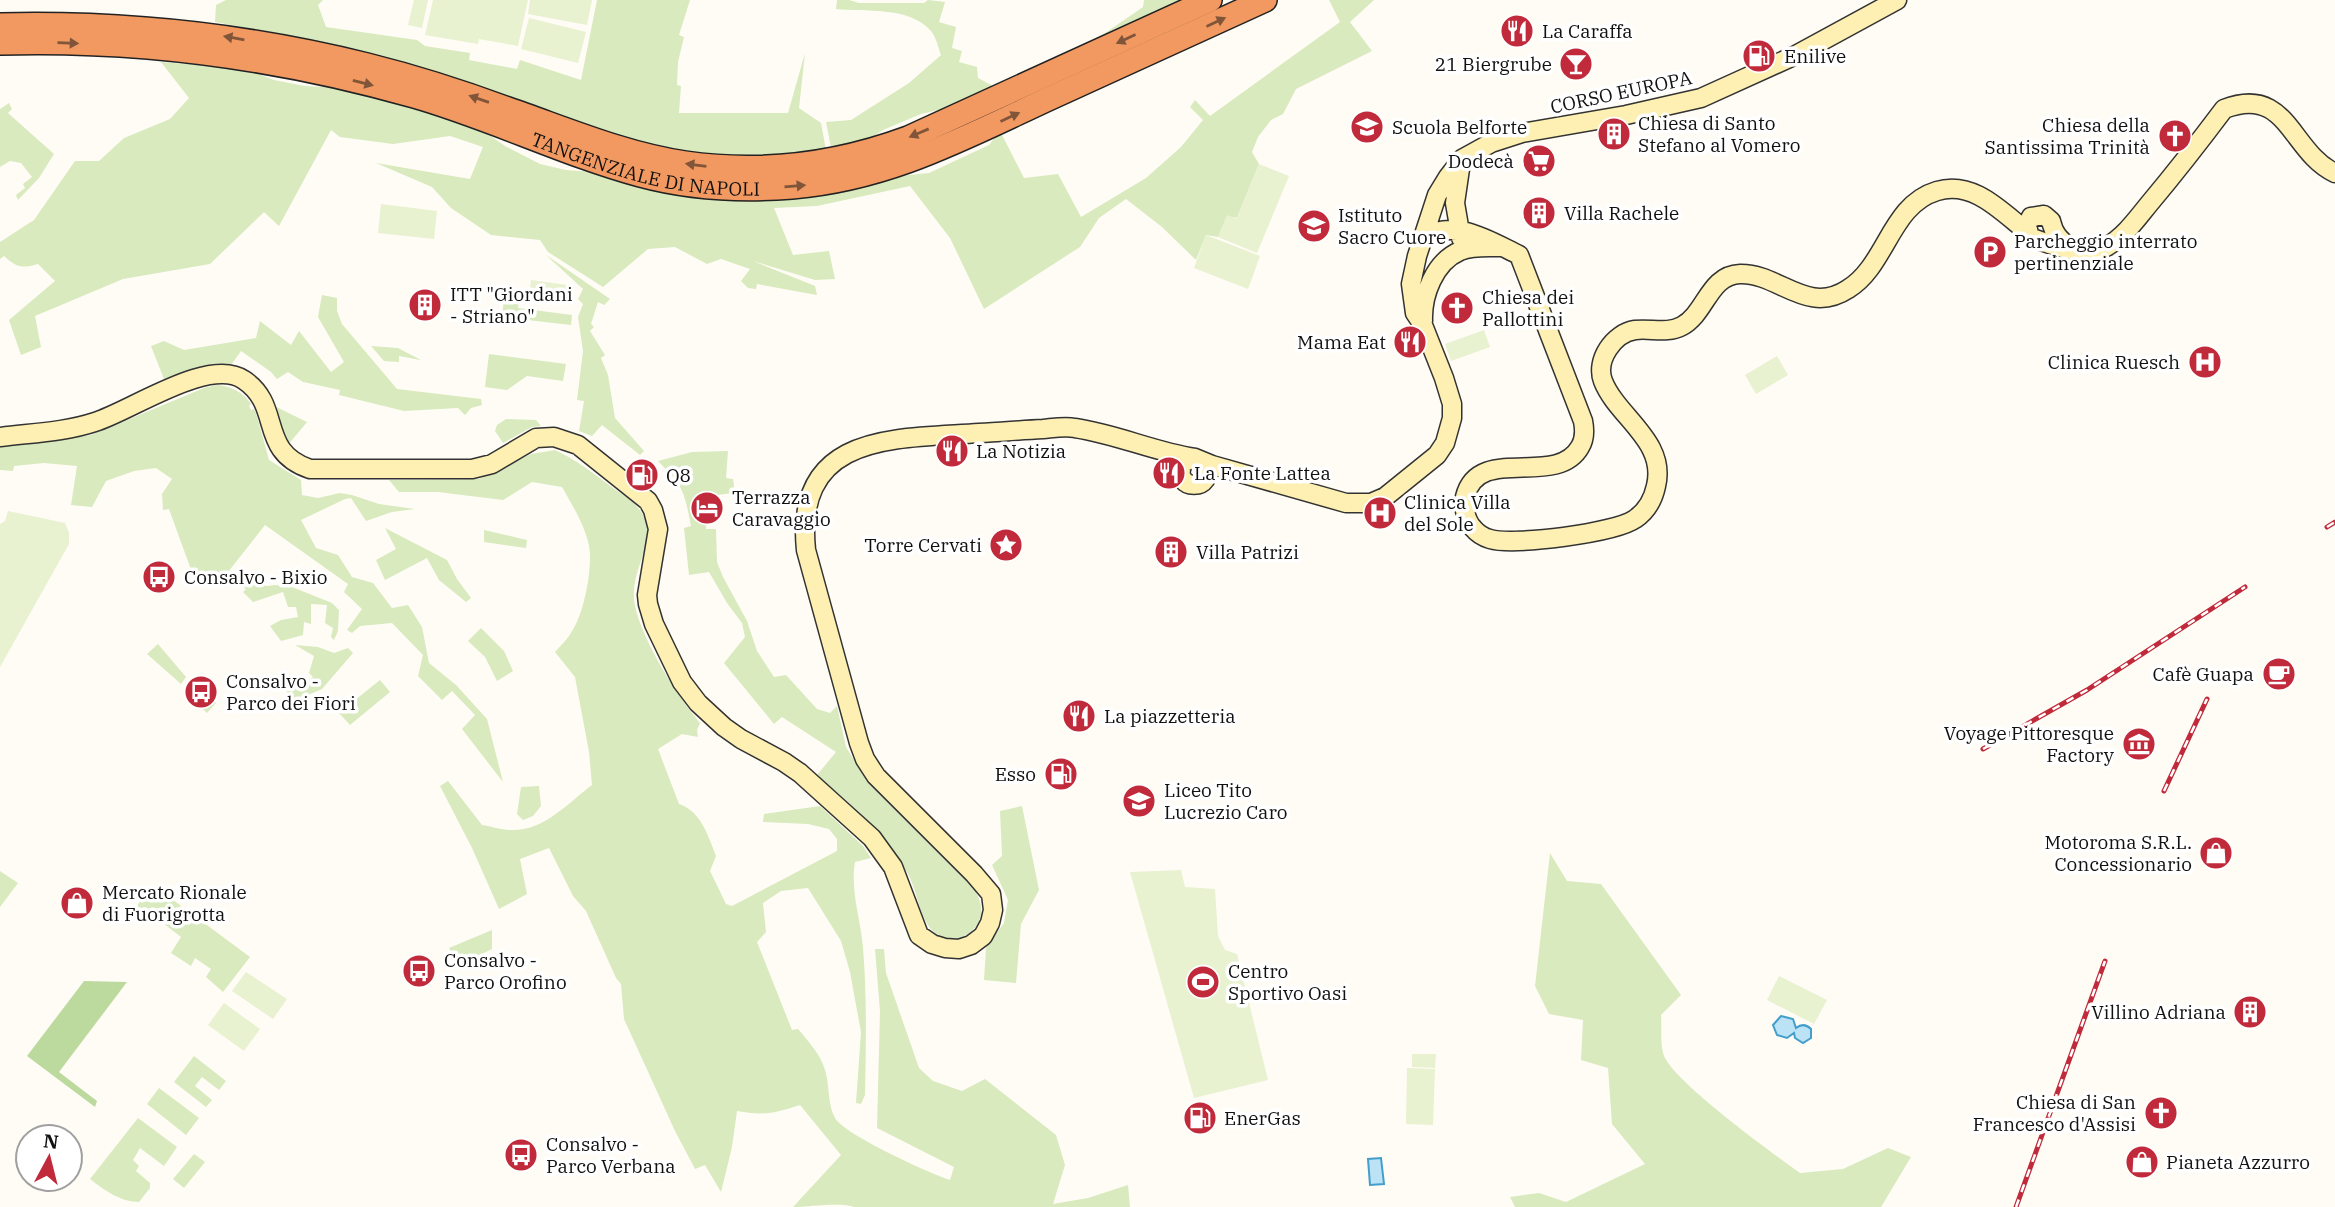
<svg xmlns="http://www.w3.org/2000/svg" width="2335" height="1207" viewBox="0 0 2335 1207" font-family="'IBM Plex Serif',serif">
<rect width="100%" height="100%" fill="#fffcf5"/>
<path fill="#d8eabe" d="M226,0H323L318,5L326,27L417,40L425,46L470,53L469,60L517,69L520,60L581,80L597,0H690L679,35L684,37L678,62L677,85L681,86L679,113H788L805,53L799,108L821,123L826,150L792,155L749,157L671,150L633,140L450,77L309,39L215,22L216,5Z
M837,0H849L859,3H924L928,0L945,2L939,22L956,27L952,48L962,51L959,62L977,67L978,78L993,86L947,108L921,114L883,130L871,138L831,148L826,122L851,120L909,83L941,55C938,47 936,36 930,30C908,6 865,12 836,9Z
M1144,0H1191L1082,49L1143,7Z
M1329,0H1374L1350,22L1372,51L1296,89L1283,114L1271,120L1258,137L1252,152L1259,164L1237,218L1227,216L1218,237L1206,235L1196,260L1162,227L1126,199L1099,218L1080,247L984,309L950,238L910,186L817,206L774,208L793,255L829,251L835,279L815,280L753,261L815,286L817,295L757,284L756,289L748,288L741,281L750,269L721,259L707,264L675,247L648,249L603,287L548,252L540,240L491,235L451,208L432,187L376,163L470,179L483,147L450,136L393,144L340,137L331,130L279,226L264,212L210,264L123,279L35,316L41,347L21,355L9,320L55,281L38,264C22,269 16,267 4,256L0,259V242L34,220L75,161H99L124,138L170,119L189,98L161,62L246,69L274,80L305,86L344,88L479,128L505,146L540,164L566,170L594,172L630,185L701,198L745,201L794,197L851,189L899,176L929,173L989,145L1000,131L1024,178L1058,174L1081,217L1146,178L1181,147L1203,120L1190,107L1195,100L1210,116L1340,22Z
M9,103L12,109L8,113L54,154L39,178L18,200L16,195L25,188L23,184L32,177L21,163L10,161L0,167V109Z
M546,255L610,299L604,305L598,302L591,324L594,327L590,331L605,355L601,358L608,375L615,418L644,451L640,455L602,425L592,436L579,431L584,401L577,400L583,351L578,317L583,304L578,299L583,289Z
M322,295L337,298V311L342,324L397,389L481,399L482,405L471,408L465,415L458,408L404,411L339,395L340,390L303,382L288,372L277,379L271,372L241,351L231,365L215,363L164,379L151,346L164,341L184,350L256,338L260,321L291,345L299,331L331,372L344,362L318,317Z
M504,299L519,300L518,308L572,315L571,325L502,317Z
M371,346L398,348L421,360L399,356V362L384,361Z
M489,354L566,364L563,381L527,376L507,390L485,387Z
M216,385C231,386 243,392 251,404L249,406L251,410L254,409L256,413L269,460L301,480L302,495L318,498L340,493L352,495L379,504L415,509L392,512L366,521L351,498L345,499L301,520L316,548L338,555L352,577L373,583L392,608L408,605L422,627L429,663L456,685L487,719L503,782L462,729L475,715L452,691L442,700L418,676L423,655L392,623L360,626L352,633L347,630L362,609L344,592L348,584L265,525L228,572L267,586L275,585L292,587L332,603L339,610L338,631L334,640L331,637L333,628L325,623L327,605L311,604V624L304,622L303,635L281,641L270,626L281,620L298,617L296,607H288L283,592L253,602L243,592L246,589L224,576L218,583L212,577L193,575L169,509L163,510L162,494L172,479L156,468L134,471L106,481L92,507L71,505L77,466L44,463L14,466L13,471L0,470V447L91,435L204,388Z
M270,404L307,422L287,446Z
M506,419L536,420L541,426L532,427L503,443L495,431L497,425Z
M555,450C577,460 594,474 613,488C621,494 632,500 638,508C645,516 649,527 647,538C643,562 630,580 635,606C642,640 677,696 700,723L697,730L698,737L682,734L658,749L679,804C701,811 708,836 716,856L710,871L726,904L732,906L837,851V839L829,829L808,824L763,822L764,814L820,806L863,846L871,858L855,862C850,892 861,919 863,948C867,997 866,1046 865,1095L861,1104L856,1103L861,1032L850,972L841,941L808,888L781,891L763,903L766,932L757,942L792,1030L798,1029C808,1041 821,1055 825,1070C830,1086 827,1103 835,1118C845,1135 929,1173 950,1180L954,1167L877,1128L880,1011L875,949H884L886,973L919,1068L933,1081L962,1091L985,1079L1056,1135L1065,1165L1053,1204L1088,1198L1128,1185L1130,1207H854C840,1202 810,1207 793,1207L841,1155L800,1105C775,1113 764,1116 737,1111L732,1147L721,1192L705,1165L695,1169L675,1131L624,1019L621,984L616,978L586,911L573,896L549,848L520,859L527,894L499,909L472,848L440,786L448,781L482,825C491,826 501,830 510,830C543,832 568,803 592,785L589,752L575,677L555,652C561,645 568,639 572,631C584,614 593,567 589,546C585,525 572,505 562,487L532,482L503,500L438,492H399L389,480L479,479L531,454Z
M728,451L726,478L733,479L735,493L705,496L706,529H716L717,562L723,577L747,621L757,651L774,677L786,675L817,709L830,713L837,706L846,747L868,783L975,890C980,900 984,910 979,921C971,937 950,947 935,933C919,919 918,892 908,874C886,833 852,805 817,775L836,752L782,717L774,724L724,663L745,637L742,623L727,603L709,572L689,575L684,528L691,526C684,490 684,488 658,461L692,452Z
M385,528L447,560L457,579L471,598L466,602L439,580L427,558L385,580L376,560L396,549Z
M484,530L527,540L526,548L484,542Z
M481,628L504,651L513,671L497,681L485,657L468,641Z
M158,644L186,677L181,684L147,654Z
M295,645L318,647L334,653L348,648L353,653L322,689L308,695L305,693L296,700L272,679L298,689L313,677L309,673L314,656Z
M380,680L390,692L350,725L339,713Z
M199,687L216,703L207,713L190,697Z
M539,786L541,806L533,816L523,820L517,814L521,787Z
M1022,806L1039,890L1021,924L1016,983L984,980L986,948L1004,923L1008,900L992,865L1002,856L1000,811Z
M1550,853L1567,881L1601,884L1681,995L1661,1015C1662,1027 1660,1041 1663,1053C1669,1079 1774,1154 1800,1173L1843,1169L1888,1148L1911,1157L1881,1207H1515L1510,1197L1539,1193L1566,1202L1645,1164L1612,1124L1608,1068L1581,1060L1583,1020L1549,1014L1535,986Z
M0,871L18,883L0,907Z
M150,891H161L250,957L223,992L206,977L211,969L195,958L191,966L171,953L181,937L146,910L127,923L143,896Z
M492,930V949L457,966L449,948Z
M194,1056L226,1081L219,1090L202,1077L195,1086L212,1100L206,1107L174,1082Z
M159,1088L199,1118L186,1135L147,1104Z
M138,1118L177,1147L164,1166L140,1148L133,1160L139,1166L136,1171L150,1183V1188L139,1202C121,1202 104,1190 90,1179Z
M194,1154L205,1162L184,1188L173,1179Z"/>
<path fill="#bdda9e" d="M84,981L127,982L59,1072L97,1101L95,1107L27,1056Z"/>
<path fill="#e8f1d0" d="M414,0H428L422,28L408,25Z
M433,0H528L518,46L479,39L478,44L425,35Z
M530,0H592L587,25L528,14Z
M529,18L586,32L578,63L521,49Z
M1259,164L1289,176L1257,253L1218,237L1227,215L1237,219Z
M381,204L437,211L434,239L378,233Z
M1206,235L1260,256L1248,289L1194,268Z
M531,280L567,285L565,302L529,297Z
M1484,330L1490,347L1451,361L1445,344Z
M1777,356L1788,375L1756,394L1745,375Z
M8,511L65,523L69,533V544L0,667V524L5,521Z
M1181,870L1185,887L1215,889L1218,936L1225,950L1237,954L1268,1080L1194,1098L1130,872Z
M246,972L287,999L273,1019L232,991Z
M1779,976L1827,1000L1814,1024L1767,1000Z
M224,1003L260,1029L244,1051L208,1025Z
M1412,1054H1436L1435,1068L1412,1067Z
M1407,1068L1435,1069L1433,1125L1406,1124Z"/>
<path fill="#bbe3f5" stroke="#439ecb" stroke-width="2" d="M1781,1016L1793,1019L1796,1028C1801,1024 1806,1024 1811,1029V1038L1803,1043L1795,1038L1794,1033L1787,1038L1777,1035L1773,1025Z
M1381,1158L1384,1184L1370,1185L1368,1159Z"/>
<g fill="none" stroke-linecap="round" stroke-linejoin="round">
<defs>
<path id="secondary" d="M2029,234L2027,225L2031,217L2044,215L2051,221C2054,234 2059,239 2069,247
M1423,238C1455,218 1488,240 1519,255L1583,421C1585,431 1585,439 1580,447C1556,489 1478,443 1465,497C1463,507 1466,521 1473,528C1477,533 1483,537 1490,539C1514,546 1615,533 1635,519C1647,511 1653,500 1656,486C1667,441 1617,417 1603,381C1595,360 1614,333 1635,330C1651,328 1667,334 1682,326C1706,313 1709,275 1740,274C1779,273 1807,316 1848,289C1887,265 1890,205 1937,191C1970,181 1996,206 2020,226C2024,230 2030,237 2035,239C2055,246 2086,258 2106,247C2124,237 2136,220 2149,204C2175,173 2200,141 2224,109C2288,84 2290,152 2335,173
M1461,238L1455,203L1461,162
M1423,321C1422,296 1434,262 1460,251C1471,246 1487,247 1498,247
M0,437C31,433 65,432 95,422C131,411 209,356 244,380C283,406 257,451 310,469H472L492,464L536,438L554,437L578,445L648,501L653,510L658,529L647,595L648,604L654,624L682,682L698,703L724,727L741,739L784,762L800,773L872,838L893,867L919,935L932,944L945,948L959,949L971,945L983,936L990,923L993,910L991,894L974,874L876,776L865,759L859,743L806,550C794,432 895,439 979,433C1000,432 1022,430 1043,429C1054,428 1065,426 1075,428C1116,434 1155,452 1195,458L1212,465L1346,503H1371L1385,497L1437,455L1445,443L1452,418V404L1444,378L1423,325L1415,313L1411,284L1417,256L1437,195L1448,177L1462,159L1491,143L1522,133L1626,115L1701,98L1796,55L1897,0
M1193,458L1183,463C1170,492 1218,492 1205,463"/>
<g id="motorway">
<path d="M0,25C124,22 246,35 367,65C415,77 462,92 508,109C566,129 624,154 685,163C762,174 835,165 908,138L1210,0"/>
<path id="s1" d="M0,43C139,39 280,58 414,96C491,118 563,154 640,175C688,188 742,191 792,187C888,179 962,139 1048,99C1120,66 1193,33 1265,0"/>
</g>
</defs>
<use href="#secondary" stroke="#333" stroke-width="21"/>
<use href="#motorway" stroke="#222" stroke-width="26"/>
<use href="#secondary" stroke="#fdf0b2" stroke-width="18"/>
<use href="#motorway" stroke="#f19961" stroke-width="23"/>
<defs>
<path id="rail" d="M2327,527L2335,522
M1983,749L2087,690L2245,587
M2164,791L2207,699
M2016,1207L2105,961"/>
</defs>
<use href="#rail" stroke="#c02a3b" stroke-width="5"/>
<use href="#rail" stroke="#fff" stroke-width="2.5" stroke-dasharray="8" stroke-linecap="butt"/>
</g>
<defs><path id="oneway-solid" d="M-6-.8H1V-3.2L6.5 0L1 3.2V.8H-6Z" transform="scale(1.75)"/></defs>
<g fill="#815539">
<use href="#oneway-solid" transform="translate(1216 22) rotate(-25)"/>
<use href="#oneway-solid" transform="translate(234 38) rotate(-170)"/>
<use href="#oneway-solid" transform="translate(1126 39) rotate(155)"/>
<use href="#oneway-solid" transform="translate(68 43) rotate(2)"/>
<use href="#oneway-solid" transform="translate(363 83) rotate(14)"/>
<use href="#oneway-solid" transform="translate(479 99) rotate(-161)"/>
<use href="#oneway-solid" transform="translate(1010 117) rotate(-25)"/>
<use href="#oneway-solid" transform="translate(919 133) rotate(157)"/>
<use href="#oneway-solid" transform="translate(696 165) rotate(-173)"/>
<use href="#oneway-solid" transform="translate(795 186) rotate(-5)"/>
</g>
<defs>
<symbol id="restaurant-disc" viewBox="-11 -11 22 22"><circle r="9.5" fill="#c02a3b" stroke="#fff"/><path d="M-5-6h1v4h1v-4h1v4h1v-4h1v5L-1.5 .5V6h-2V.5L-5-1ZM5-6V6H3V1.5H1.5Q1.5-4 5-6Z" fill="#fff"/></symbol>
<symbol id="fuel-disc" viewBox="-11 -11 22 22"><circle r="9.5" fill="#c02a3b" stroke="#fff"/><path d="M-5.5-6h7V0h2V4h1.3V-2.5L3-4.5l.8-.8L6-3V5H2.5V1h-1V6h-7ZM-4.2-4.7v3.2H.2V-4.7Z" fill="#fff"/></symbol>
<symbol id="bar-disc" viewBox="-11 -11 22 22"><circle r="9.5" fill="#c02a3b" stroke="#fff"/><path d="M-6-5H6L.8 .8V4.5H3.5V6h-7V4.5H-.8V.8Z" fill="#fff"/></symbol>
<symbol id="school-disc" viewBox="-11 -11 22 22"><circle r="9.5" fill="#c02a3b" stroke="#fff"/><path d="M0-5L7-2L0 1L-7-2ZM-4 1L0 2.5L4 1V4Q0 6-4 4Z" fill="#fff"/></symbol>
<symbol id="building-disc" viewBox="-11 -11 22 22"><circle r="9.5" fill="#c02a3b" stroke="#fff"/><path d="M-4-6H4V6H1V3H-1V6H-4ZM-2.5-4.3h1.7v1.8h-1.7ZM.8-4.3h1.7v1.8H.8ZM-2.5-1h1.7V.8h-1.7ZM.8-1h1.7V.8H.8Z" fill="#fff"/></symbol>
<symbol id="church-disc" viewBox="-11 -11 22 22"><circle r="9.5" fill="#c02a3b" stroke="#fff"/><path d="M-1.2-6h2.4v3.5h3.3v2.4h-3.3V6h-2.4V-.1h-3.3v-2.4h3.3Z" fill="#fff"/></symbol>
<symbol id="supermarket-disc" viewBox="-11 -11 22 22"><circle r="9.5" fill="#c02a3b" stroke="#fff"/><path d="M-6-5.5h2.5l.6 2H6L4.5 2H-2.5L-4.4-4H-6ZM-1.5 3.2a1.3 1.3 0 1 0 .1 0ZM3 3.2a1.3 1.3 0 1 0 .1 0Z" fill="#fff"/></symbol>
<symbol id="parking-disc" viewBox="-11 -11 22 22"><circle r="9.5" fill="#c02a3b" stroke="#fff"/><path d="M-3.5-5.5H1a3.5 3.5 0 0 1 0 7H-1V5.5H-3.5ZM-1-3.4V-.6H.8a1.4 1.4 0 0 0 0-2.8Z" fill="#fff"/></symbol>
<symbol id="hospital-disc" viewBox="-11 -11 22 22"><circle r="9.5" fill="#c02a3b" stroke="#fff"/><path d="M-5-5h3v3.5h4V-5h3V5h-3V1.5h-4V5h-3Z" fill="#fff"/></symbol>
<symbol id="hotel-disc" viewBox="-11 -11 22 22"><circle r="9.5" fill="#c02a3b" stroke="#fff"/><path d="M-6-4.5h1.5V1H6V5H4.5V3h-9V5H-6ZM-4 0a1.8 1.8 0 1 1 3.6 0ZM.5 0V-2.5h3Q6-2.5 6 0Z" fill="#fff"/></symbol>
<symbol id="sight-disc" viewBox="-11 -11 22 22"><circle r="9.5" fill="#c02a3b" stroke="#fff"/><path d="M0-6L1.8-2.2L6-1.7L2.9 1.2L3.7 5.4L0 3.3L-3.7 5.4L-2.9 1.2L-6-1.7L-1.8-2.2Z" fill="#fff"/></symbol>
<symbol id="bus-disc" viewBox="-11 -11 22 22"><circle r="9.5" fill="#c02a3b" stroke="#fff"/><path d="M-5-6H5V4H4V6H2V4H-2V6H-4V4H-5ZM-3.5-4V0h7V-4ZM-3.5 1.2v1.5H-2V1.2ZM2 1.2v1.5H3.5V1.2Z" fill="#fff"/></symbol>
<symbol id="cafe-disc" viewBox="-11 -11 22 22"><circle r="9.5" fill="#c02a3b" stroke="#fff"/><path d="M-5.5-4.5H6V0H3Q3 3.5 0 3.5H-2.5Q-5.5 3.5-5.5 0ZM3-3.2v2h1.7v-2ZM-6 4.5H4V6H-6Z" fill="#fff"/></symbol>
<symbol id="museum-disc" viewBox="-11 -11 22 22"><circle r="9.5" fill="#c02a3b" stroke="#fff"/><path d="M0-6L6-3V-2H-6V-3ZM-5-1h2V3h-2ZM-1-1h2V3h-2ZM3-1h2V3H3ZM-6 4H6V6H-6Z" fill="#fff"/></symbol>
<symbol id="shop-disc" viewBox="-11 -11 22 22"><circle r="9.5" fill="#c02a3b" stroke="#fff"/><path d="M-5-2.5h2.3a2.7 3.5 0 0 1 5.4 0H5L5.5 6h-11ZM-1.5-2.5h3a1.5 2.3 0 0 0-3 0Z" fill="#fff"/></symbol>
<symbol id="stadium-disc" viewBox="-11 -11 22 22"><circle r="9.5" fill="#c02a3b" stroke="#fff"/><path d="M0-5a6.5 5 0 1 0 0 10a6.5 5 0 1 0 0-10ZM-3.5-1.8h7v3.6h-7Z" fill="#fff"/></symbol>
</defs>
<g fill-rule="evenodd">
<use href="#restaurant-disc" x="1498" y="12" width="38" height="38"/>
<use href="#fuel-disc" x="1740" y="37" width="38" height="38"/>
<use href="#bar-disc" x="1557" y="45" width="38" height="38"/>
<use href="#school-disc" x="1348" y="108" width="38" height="38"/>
<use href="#building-disc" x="1595" y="115" width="38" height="38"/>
<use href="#church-disc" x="2156" y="117" width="38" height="38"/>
<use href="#supermarket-disc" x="1520" y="142" width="38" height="38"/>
<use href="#building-disc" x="1520" y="194" width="38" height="38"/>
<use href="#school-disc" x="1295" y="207" width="38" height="38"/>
<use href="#parking-disc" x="1971" y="233" width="38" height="38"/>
<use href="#building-disc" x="406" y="286" width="38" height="38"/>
<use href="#church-disc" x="1438" y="289" width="38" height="38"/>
<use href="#restaurant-disc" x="1391" y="323" width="38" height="38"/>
<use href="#hospital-disc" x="2186" y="343" width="38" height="38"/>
<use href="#restaurant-disc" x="933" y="432" width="38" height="38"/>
<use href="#restaurant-disc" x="1150" y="454" width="38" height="38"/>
<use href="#fuel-disc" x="623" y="456" width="38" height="38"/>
<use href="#hotel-disc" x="688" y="489" width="38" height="38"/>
<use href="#hospital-disc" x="1361" y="494" width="38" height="38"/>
<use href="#sight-disc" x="987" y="526" width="38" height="38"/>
<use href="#building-disc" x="1152" y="533" width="38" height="38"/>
<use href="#bus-disc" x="140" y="558" width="38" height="38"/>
<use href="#cafe-disc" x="2260" y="655" width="38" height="38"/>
<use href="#bus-disc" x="182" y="673" width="38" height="38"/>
<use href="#restaurant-disc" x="1060" y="697" width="38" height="38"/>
<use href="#museum-disc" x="2120" y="725" width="38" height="38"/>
<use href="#fuel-disc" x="1042" y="755" width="38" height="38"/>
<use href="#school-disc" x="1120" y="782" width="38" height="38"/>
<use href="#shop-disc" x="2197" y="834" width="38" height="38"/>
<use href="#shop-disc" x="58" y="884" width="38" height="38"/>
<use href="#bus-disc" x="400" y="952" width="38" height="38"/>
<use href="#stadium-disc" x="1184" y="963" width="38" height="38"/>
<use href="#building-disc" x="2231" y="993" width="38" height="38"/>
<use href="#church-disc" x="2142" y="1094" width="38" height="38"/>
<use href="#fuel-disc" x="1181" y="1099" width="38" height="38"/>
<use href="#bus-disc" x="502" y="1136" width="38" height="38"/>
<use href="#shop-disc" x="2123" y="1143" width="38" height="38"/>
</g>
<g text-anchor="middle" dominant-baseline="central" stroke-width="7" stroke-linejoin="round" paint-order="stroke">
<g font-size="19" fill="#111" stroke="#fff" text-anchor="start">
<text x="1542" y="31">La Caraffa</text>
<text x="1784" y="56">Enilive</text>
<text x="1552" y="64" text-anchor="end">21 Biergrube</text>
<text x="1638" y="123">Chiesa di Santo<tspan x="1638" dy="22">Stefano al Vomero</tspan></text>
<text x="2150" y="125" text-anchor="end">Chiesa della<tspan x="2150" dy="22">Santissima Trinità</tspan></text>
<text x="1392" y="127">Scuola Belforte</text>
<text x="1514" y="161" text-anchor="end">Dodecà</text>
<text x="1564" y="213">Villa Rachele</text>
<text x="1338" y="215">Istituto<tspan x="1338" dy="22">Sacro Cuore</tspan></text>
<text x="2014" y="241">Parcheggio interrato<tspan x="2014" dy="22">pertinenziale</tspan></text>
<text x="450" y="294">ITT "Giordani<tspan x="450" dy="22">- Striano"</tspan></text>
<text x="1482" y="297">Chiesa dei<tspan x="1482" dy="22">Pallottini</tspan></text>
<text x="1386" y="342" text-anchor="end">Mama Eat</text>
<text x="2180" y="362" text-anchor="end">Clinica Ruesch</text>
<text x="976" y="451">La Notizia</text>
<text x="1194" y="473">La Fonte Lattea</text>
<text x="666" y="475">Q8</text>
<text x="732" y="497">Terrazza<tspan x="732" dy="22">Caravaggio</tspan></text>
<text x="1404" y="502">Clinica Villa<tspan x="1404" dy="22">del Sole</tspan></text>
<text x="982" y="545" text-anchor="end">Torre Cervati</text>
<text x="1196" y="552">Villa Patrizi</text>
<text x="184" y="577">Consalvo - Bixio</text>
<text x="2254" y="674" text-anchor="end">Cafè Guapa</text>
<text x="226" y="681">Consalvo -<tspan x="226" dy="22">Parco dei Fiori</tspan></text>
<text x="1104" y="716">La piazzetteria</text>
<text x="2114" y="733" text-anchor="end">Voyage Pittoresque<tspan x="2114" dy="22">Factory</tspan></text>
<text x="1036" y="774" text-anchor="end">Esso</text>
<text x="1164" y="790">Liceo Tito<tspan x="1164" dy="22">Lucrezio Caro</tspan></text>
<text x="2192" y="842" text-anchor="end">Motoroma S.R.L.<tspan x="2192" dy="22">Concessionario</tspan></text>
<text x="102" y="892">Mercato Rionale<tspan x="102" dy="22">di Fuorigrotta</tspan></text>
<text x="444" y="960">Consalvo -<tspan x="444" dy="22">Parco Orofino</tspan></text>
<text x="1228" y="971">Centro<tspan x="1228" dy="22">Sportivo Oasi</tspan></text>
<text x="2226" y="1012" text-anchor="end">Villino Adriana</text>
<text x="2136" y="1102" text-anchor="end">Chiesa di San<tspan x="2136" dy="22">Francesco d'Assisi</tspan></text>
<text x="1224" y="1118">EnerGas</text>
<text x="546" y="1144">Consalvo -<tspan x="546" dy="22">Parco Verbana</tspan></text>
<text x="2166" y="1162">Pianeta Azzurro</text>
</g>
<g font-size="19" fill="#111" stroke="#fff">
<text transform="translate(1621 92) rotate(-12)">CORSO EUROPA</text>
<text stroke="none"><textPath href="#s1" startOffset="662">TANGENZIALE DI NAPOLI</textPath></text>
</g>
</g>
<g transform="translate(49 1158) rotate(7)"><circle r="33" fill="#ffffff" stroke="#a0a0a0" stroke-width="2"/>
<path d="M0-5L12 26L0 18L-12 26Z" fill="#c02a3b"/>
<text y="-10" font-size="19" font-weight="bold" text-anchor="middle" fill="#111111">N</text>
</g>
</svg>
